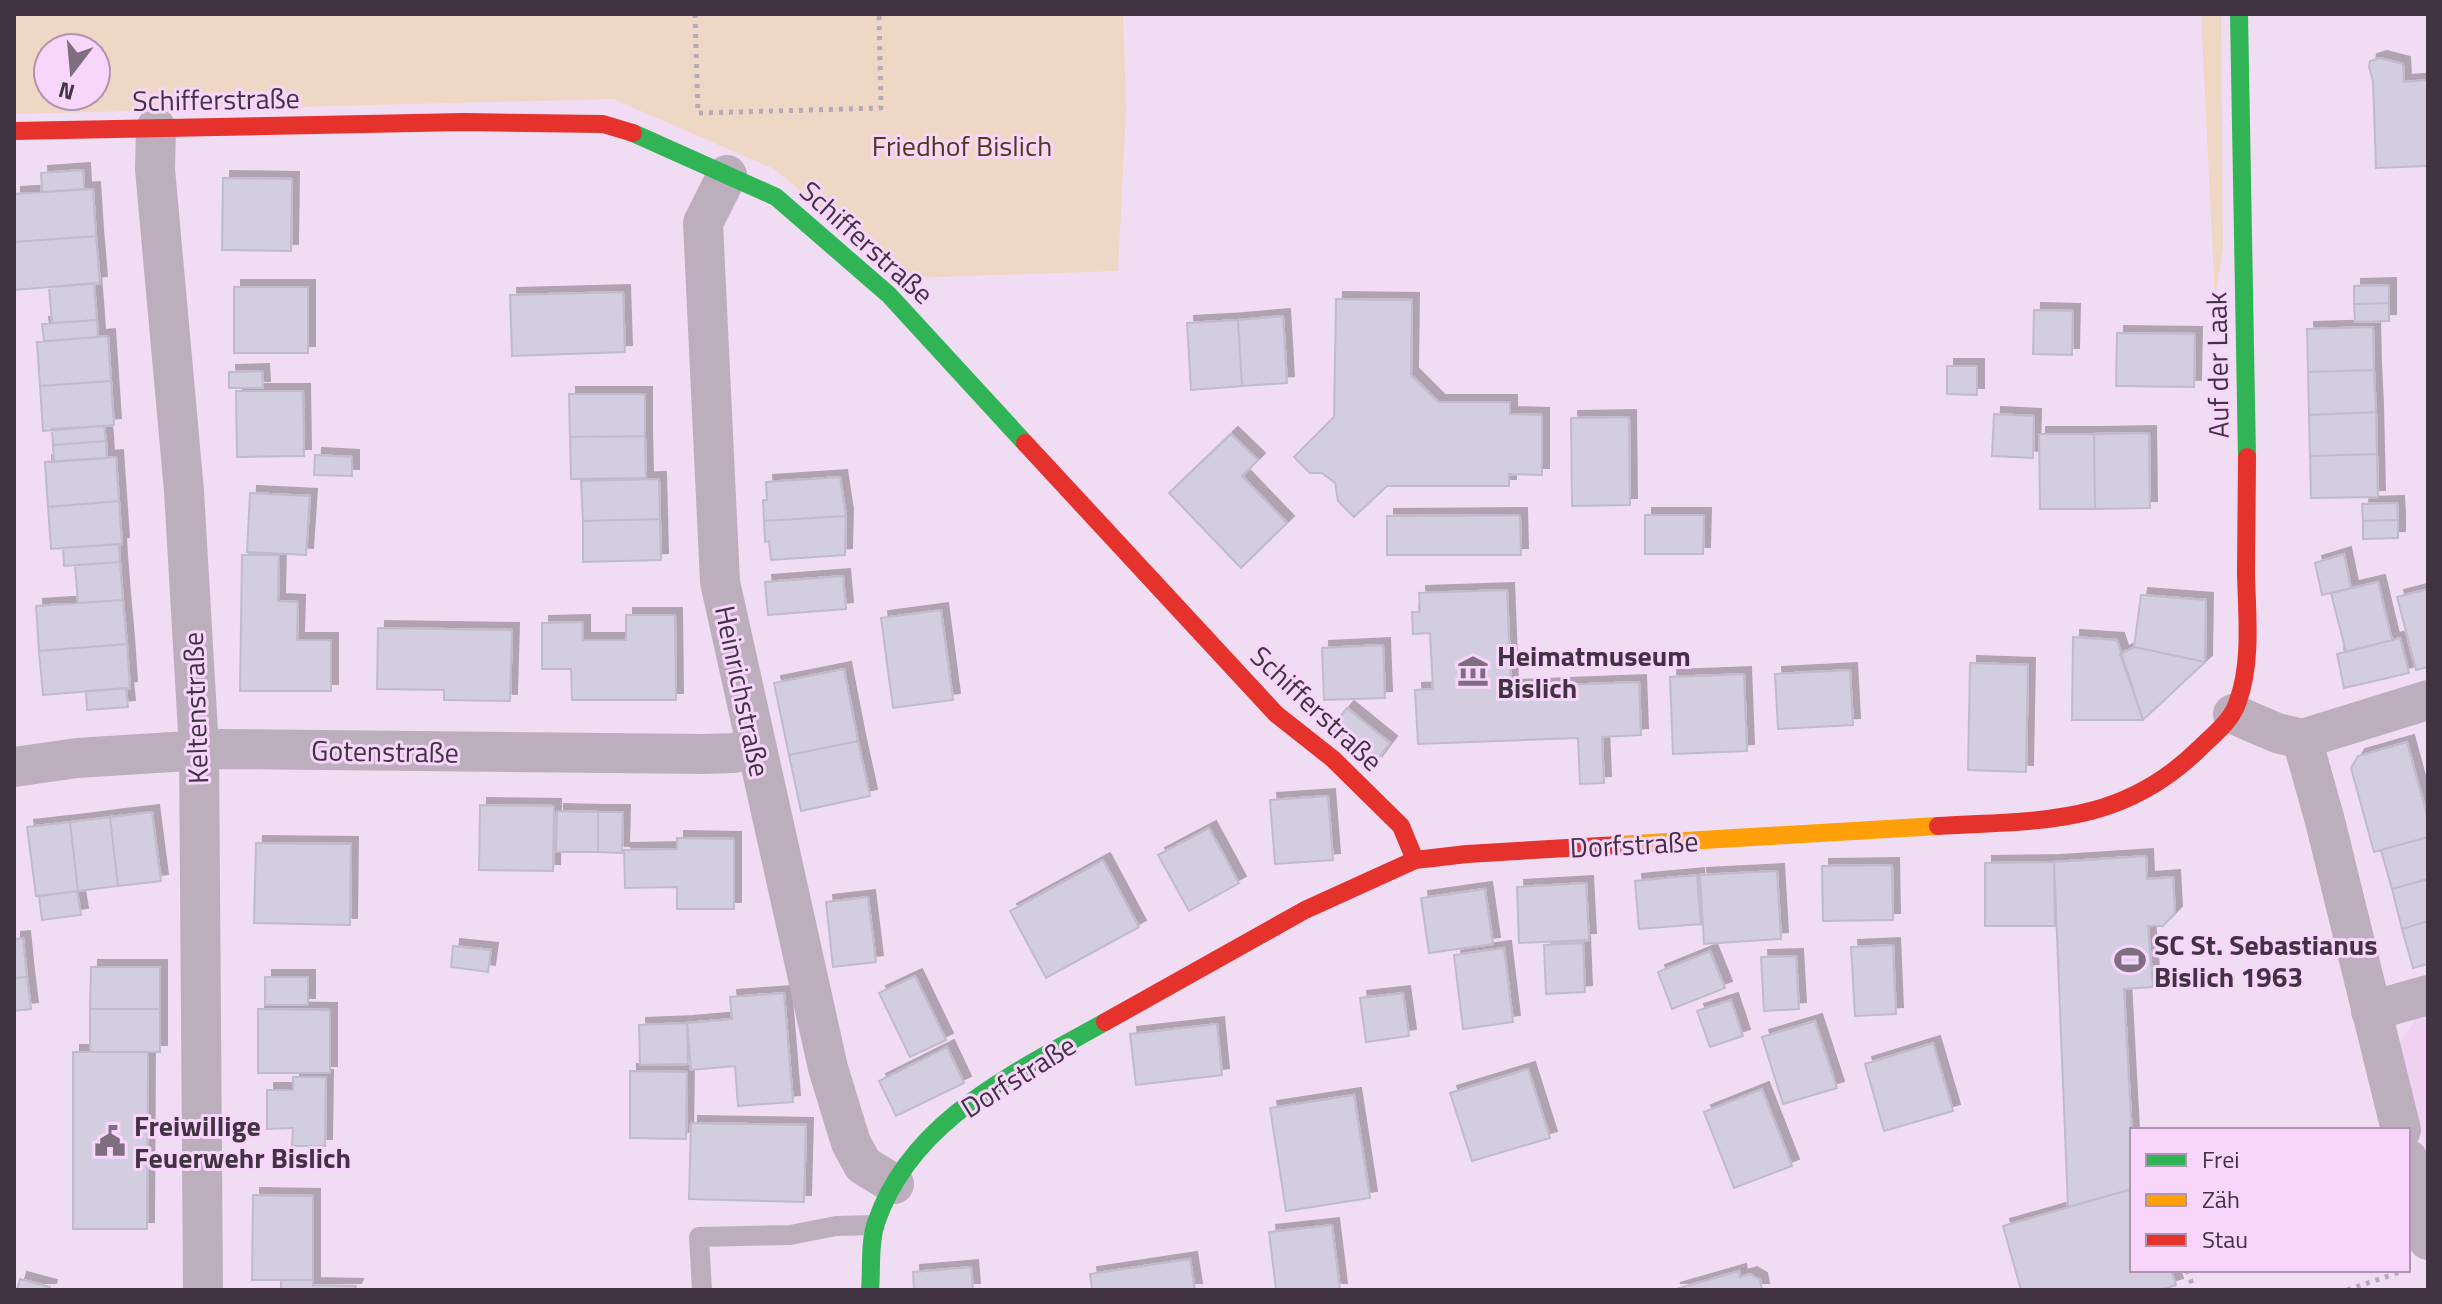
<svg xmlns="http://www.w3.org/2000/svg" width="2442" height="1304" viewBox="0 0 2442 1304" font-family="'Titillium Web',sans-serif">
<defs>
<filter id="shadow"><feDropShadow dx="7" dy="-7" stdDeviation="0" flood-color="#0004"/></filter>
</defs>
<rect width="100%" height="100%" fill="#f1ddf3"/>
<path fill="#f0d1f2" d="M2428,1011V1158L2399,1044L2421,1012Z"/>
<path fill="#eed7c5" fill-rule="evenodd" d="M14,14H1123L1126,108L1118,271L908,278L774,169L613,99L14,114ZM48,48H96V96H48Z
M2201,14H2221L2223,247L2215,299Z"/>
<path fill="#d2cddf" stroke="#c0bbcc" stroke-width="2" filter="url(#shadow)" d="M2380,58L2403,64L2404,82L2428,80V166L2376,168L2373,81L2369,67L2370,61Z
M83,170L84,189L42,192L41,173Z
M223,178L292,179L291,251L222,250Z
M93,189L96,236L14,242V194Z
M96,236L100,283L14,290V242Z
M94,283L97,320L52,323L49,287Z
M2389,285V303L2354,304V286Z
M234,287H308V353H234Z
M623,292L625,352L512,356L510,295Z
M1336,299L1412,300L1411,375L1438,402H1510V414L1542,415V475L1509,474V486H1387L1354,517L1338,501L1335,483L1322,473H1310L1294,457L1334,417Z
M2389,303V321L2355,322L2354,304Z
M2034,310L2073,311L2072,355L2033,354Z
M1283,316L1287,383L1242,386L1238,320Z
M97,320L98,337L44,341L42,324Z
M1238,320L1242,386L1191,390L1187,323Z
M2373,327L2374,370L2308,372L2307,329Z
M2117,333L2195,334L2194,387L2116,386Z
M108,336L111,381L40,386L37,342Z
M1947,366H1977V395L1947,394Z
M2374,370L2376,412L2309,415L2308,372Z
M262,371L263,388H229V372Z
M111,381L114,425L43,431L40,386Z
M236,391H303L304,456L237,457Z
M569,394H645V436L570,437Z
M2376,412L2377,454L2310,456L2309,415Z
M1994,414L2034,416L2033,458L1992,456Z
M1629,417L1630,505L1572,506L1571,418Z
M104,426L106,441L53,445L52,429Z
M2149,433L2150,508L2095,509L2094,434Z
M1231,434L1258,460L1242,476L1287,523L1241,568L1169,493Z
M2039,434H2094L2095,509H2040Z
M645,436L646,478L571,479L570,437Z
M106,441L107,458L54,462L53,445Z
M2377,454L2378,497L2311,498L2310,456Z
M315,455L352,457V476L314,475Z
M116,457L119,501L48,507L45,462Z
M840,477L846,516L764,521L763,500H767L766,482Z
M659,479L660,519L583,521L581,481Z
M250,493L310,496L306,555L247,552Z
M119,501L122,544L51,549L48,507Z
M2397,503L2398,520L2363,521L2362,504Z
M1520,515L1521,555H1387V516Z
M1645,515H1704L1703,554H1645Z
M846,516L845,555L771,560L769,541L765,542L764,521Z
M660,519L661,560L583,562V521Z
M2398,520V538L2363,539V521Z
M119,544L120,562L64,566L63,548Z
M2344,554L2351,588L2322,595L2315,563Z
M242,555H279L278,601L298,602L297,640H331V691H240Z
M120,562L123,600L78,603L75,565Z
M843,576L846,609L768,615L765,582Z
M2378,582L2392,640L2346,652L2331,593Z
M2428,589V667L2416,670L2397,597Z
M1507,590L1511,687L1639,682L1641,735L1602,737L1604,783L1580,784L1578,738L1418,744L1415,690L1433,689L1430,633L1413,634L1412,612H1420L1419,593Z
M2141,595L2206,600L2205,662L2134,647Z
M123,600L127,644L39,651L36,606Z
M941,610L953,700L893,708L881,618Z
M626,615H675L676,700H572L571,669H542V623L583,622V640H626Z
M378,628L512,630L510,701L444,700V690L377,689Z
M2073,637L2117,640L2143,720H2072Z
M2400,638L2409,673L2344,688L2337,654Z
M127,644L130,688L43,695L39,651Z
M1383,645L1385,698L1324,700L1322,648Z
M2134,647L2205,662L2143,720L2120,654Z
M1970,663L2028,665L2026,772L1968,770Z
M844,669L858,741L789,755L774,683Z
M1850,670L1853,725L1778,729L1775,674Z
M1744,674L1747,751L1673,754L1670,677Z
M126,688L128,707L87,710L86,691Z
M1347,708L1390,743L1375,763L1331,728Z
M858,741L870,796L801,811L789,755Z
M2407,742L2428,819V837L2374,852L2351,768L2358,756Z
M1328,796L1333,860L1275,864L1270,800Z
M480,805L554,806L553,871L479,870Z
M557,811L598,812V852H556Z
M152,812L161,881L118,886L110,817Z
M598,812H623L622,853L598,852Z
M110,817L118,886L78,891L70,822Z
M70,822L78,891L36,896L27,827Z
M1209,828L1239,883L1189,911L1158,855Z
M2428,837V879L2392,889L2381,850Z
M677,838L734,839V909H677V887L625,888L624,850L677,849Z
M256,843L351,844L350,925L254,923Z
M2146,856L2147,879L2173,877L2175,913L2163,926H2148L2153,987L2124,989L2132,1136V1189L2068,1207L2054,862Z
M1103,860L1139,927L1046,978L1010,911Z
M2054,862L2055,926H1985V863Z
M1892,865L1893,920L1823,921L1822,866Z
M1777,871L1781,939L1704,944L1700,875Z
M1697,875L1701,924L1639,929L1635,881Z
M2428,879V921L2402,929L2392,889Z
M1586,883L1589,940L1519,943L1517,887Z
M1485,889L1493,944L1429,953L1421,898Z
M77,891L81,915L42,920L39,896Z
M868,897L876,962L833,967L826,902Z
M2428,921V964L2413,968L2402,929Z
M23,938L27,977L14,978V939Z
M1583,943L1585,992L1546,994L1544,945Z
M1893,945L1896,1014L1855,1016L1851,947Z
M453,946L491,950L488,972L451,967Z
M1504,948L1513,1022L1463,1029L1454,955Z
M1710,951L1725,988L1672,1009L1658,972Z
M1796,956L1799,1009L1764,1011L1761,957Z
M91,967H160V1009H90Z
M915,976L946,1040L910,1057L879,993Z
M27,977L31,1009L14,1011V978Z
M265,977H308V1005H265Z
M784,993L793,1102L738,1106L735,1066L691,1070L687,1023L732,1019L730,997Z
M1403,993L1409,1036L1366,1042L1360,998Z
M1731,1000L1743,1036L1710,1047L1697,1011Z
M90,1009H160V1052H90Z
M258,1009L330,1010V1073H258Z
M1815,1021L1837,1088L1783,1104L1762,1037Z
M687,1023L688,1064L640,1065L639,1025Z
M1217,1024L1222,1075L1136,1085L1130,1034Z
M1933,1043L1953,1111L1884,1131L1865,1064Z
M947,1047L964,1083L896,1116L879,1081Z
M73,1052H148L147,1229H73Z
M1528,1069L1550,1138L1472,1161L1450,1093Z
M630,1071L687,1072L686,1139L630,1138Z
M293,1077H326L325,1146H292L293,1128L267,1129V1090H293Z
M1762,1089L1792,1166L1734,1188L1704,1112Z
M1354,1095L1370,1198L1286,1211L1270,1108Z
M691,1123L806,1125L804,1202L689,1199Z
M2132,1189V1270H2171L2176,1285L2160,1290H2021L2003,1226Z
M253,1195L313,1196V1280H252Z
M1332,1225L1340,1290H1276L1269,1232Z
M1190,1259L1195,1290H1092L1090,1274Z
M971,1267L973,1290H914L913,1272Z
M1739,1271L1740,1277L1750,1274L1760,1280L1762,1290H1673Z
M20,1279L50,1287L49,1290H17Z
M281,1280H313V1285L356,1286L354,1290H281Z"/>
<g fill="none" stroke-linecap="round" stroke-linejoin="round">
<path stroke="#b7aab8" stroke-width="5" stroke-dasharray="4 6" stroke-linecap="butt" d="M695,14L698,113
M699,113L881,108L879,14
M2187,1270L2194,1290
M2347,1290L2403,1271"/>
<path stroke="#bdaebd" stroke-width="20" d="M702,1290L699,1237L790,1235L836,1226L875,1225"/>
<path stroke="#bdaebd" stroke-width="40" d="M156,128L155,169L184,491L199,749L203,1290
M727,175L703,223L720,582L828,1068L851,1143L863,1165L894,1184
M2233,714L2277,733L2302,739L2428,700
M2302,739L2325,821L2401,1130
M14,767L77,758L220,749L704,754L734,753L755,747
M2371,1011L2428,995
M2408,1159L2428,1240"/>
<path stroke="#30b455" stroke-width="18" d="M2239,14L2247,457
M633,133L776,197L889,295L1025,443
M870,1290C872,1269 869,1243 876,1223C911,1119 1017,1072 1105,1022"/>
<path stroke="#ff9f0a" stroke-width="18" d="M1618,845L1938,826"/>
<path stroke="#e5322d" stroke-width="18" d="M14,131L464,122L603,124L633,133
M1025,443L1276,714L1333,759L1401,826L1415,860
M1938,826C2041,820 2121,826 2200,748C2214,734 2232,721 2238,701C2252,662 2247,615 2246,574C2246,535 2247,496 2247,457
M1105,1022L1305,910L1415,860L1467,854L1618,845"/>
</g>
<defs>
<symbol id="museum-bare" viewBox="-9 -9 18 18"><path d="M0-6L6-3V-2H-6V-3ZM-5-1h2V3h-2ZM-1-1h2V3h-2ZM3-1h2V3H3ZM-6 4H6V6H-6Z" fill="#7f6e80" stroke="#f8d5fb" stroke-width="2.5" paint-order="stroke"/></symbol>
<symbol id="stadium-bare" viewBox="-9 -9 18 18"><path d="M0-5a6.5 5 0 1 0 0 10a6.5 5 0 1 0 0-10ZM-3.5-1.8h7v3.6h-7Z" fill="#7f6e80" stroke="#f8d5fb" stroke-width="2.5" paint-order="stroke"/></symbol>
<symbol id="civic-bare" viewBox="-9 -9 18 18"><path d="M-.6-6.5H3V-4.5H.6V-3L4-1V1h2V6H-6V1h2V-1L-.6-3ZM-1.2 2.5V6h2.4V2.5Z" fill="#7f6e80" stroke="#f8d5fb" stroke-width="2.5" paint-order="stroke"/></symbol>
</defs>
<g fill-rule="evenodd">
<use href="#museum-bare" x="1451" y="649" width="44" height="44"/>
<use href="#stadium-bare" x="2108" y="938" width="44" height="44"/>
<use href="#civic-bare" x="88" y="1119" width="44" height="44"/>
</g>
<g text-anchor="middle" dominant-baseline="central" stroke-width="6" stroke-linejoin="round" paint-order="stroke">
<g font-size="28" fill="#413342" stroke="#f8d5fb">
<text transform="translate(216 99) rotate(-1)">Schifferstraße</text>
<text transform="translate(867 242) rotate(42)">Schifferstraße</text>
<text transform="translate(2217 365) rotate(-91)">Auf der Laak</text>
<text transform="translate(743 691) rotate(78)">Heinrichstraße</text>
<text transform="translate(195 708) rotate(-92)">Keltenstraße</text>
<text transform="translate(1317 708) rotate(43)">Schifferstraße</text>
<text transform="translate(385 751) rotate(1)">Gotenstraße</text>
<text transform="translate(1634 844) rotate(-3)">Dorfstraße</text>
<text transform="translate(1018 1076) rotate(-32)">Dorfstraße</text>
</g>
<g font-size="28" fill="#4b3b19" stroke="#f8d5fb">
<text x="962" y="145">Friedhof Bislich</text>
</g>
<g font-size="28" font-weight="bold" fill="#413342" stroke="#f8d5fb" text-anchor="start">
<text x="1497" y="655">Heimatmuseum<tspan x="1497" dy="32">Bislich</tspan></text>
<text x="2154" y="944">SC St. Sebastianus<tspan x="2154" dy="32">Bislich 1963</tspan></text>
<text x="134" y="1125">Freiwillige<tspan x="134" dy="32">Feuerwehr Bislich</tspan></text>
</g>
</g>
<rect width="2442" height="1304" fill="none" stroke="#413342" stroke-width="32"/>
<rect x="2130" y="1128" width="280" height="144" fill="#f8d5fb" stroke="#af94b1" stroke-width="2"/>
<rect x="2146" y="1154" width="40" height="12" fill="#30b455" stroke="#af94b1" stroke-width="2"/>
<text x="2202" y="1168" font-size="24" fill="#413342">Frei</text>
<rect x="2146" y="1194" width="40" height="12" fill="#ff9f0a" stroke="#af94b1" stroke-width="2"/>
<text x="2202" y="1208" font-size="24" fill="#413342">Zäh</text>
<rect x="2146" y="1234" width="40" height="12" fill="#e5322d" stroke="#af94b1" stroke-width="2"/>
<text x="2202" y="1248" font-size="24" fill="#413342">Stau</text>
<g transform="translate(72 72) rotate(196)"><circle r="38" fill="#f8d5fb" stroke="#af94b1" stroke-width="2"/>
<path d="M0-6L14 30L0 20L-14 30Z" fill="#7f6e80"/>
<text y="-12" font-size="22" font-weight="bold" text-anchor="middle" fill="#413342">N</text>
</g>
</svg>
